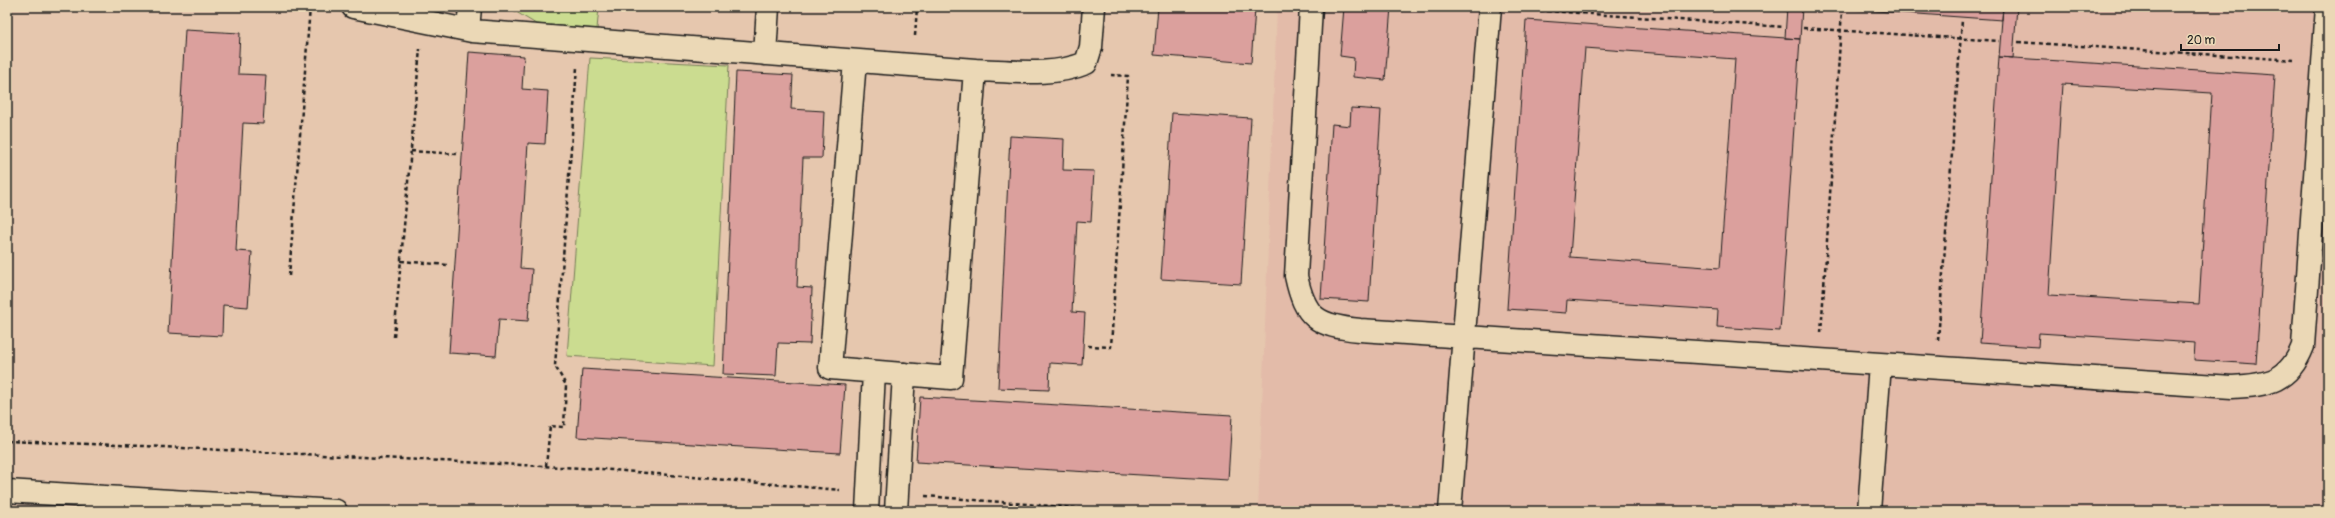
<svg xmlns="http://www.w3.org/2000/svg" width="2335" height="518" viewBox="0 0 2335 518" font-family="Pangolin,sans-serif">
<rect width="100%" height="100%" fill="#e6c7ae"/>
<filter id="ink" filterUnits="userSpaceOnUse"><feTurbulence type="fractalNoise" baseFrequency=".025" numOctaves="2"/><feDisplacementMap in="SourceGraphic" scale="8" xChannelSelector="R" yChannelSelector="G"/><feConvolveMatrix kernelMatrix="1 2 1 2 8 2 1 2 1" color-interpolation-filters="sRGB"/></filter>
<g filter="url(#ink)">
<path fill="#e3bba9" d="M1277,7H2328V511H1258Z"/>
<path fill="#cbdc90" stroke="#747c56" d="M508,7H599L597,29L536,24Z
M590,58L729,65L713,366L567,356Z"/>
<path fill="#dba09d" stroke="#1c1c1c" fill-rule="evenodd" d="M1158,7L1255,9L1251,63L1154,55Z
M1344,7H1391L1385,80L1353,77L1354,58L1340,56Z
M1787,7H1802L1800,39L1785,38Z
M1820,7H2003L2002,20Z
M2003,7H2017L2013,58L1999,57Z
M1526,20L1800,39L1780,331L1717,327L1718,310L1567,300L1566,313L1507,309ZM1585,48L1735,59L1720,268L1570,257Z
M185,30L240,33L238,74L266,75L263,124L243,123L236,251L252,252L248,307L223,305L222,336L168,333Z
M469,52L524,56L522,89L548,91L545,144L528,143L520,268L532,269L528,321L499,319L496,356L449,353Z
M1999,57L2275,75L2256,364L2194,360L2195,343L2039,333L2038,347L1980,343ZM2062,84L2212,93L2199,304L2049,295Z
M736,72L793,75L791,109L824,111L822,158H803L797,287L812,288L810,344L778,343L776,376L723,374Z
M1351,108L1381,110L1369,302L1321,299L1332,124L1350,126Z
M1172,113L1251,118L1241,284L1161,279Z
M1010,136L1064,139L1063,170L1094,171L1091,222L1077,221L1072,312L1085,313L1082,365L1050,363L1049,390L998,388Z
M582,369L845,385L840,453L577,437Z
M920,397L1232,415L1228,480L916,462Z"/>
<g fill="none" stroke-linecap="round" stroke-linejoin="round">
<defs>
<path id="minor" d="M353,7L472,31L975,70C1012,71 1052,77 1086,63L1091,47L1094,7
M1311,7L1296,276C1305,318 1317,326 1360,330L2232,387C2268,385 2289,382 2303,346L2327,7
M468,30L470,7
M765,54L768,7
M855,61L830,368L951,378L975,70
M7,491L336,511
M867,511L874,372
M896,511L904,374
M1450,511L1490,7
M1869,511L1880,364"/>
</defs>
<use href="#minor" stroke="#1c1c1c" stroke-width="25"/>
<path stroke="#1c1c1c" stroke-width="2.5" stroke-dasharray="4 3" stroke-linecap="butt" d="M1519,9L1784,27
M1803,28L1999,41
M915,36L917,7
M2018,42L2294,60
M411,151L457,154
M401,261L448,265
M289,276L310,7
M1821,333L1842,10
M394,337L420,49
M1938,340L1962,20
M1088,346L1111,347L1128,76L1111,75
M7,441L143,446L601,469L840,490
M546,466L550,426L564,427L566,385L555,366L577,67
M925,496L1114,511"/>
<use href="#minor" stroke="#ebd8b6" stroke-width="22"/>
</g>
</g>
<rect width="2335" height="518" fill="none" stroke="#ebd8b6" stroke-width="24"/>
<rect x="12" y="12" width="2311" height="494" fill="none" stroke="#1c1c1c" stroke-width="1.5" filter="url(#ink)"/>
<path d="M2181 44v6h98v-6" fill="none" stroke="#1c1c1c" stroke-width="2"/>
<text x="2187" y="44" font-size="12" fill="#1c1c1c" stroke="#ebd8b6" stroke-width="3" paint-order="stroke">20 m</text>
</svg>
